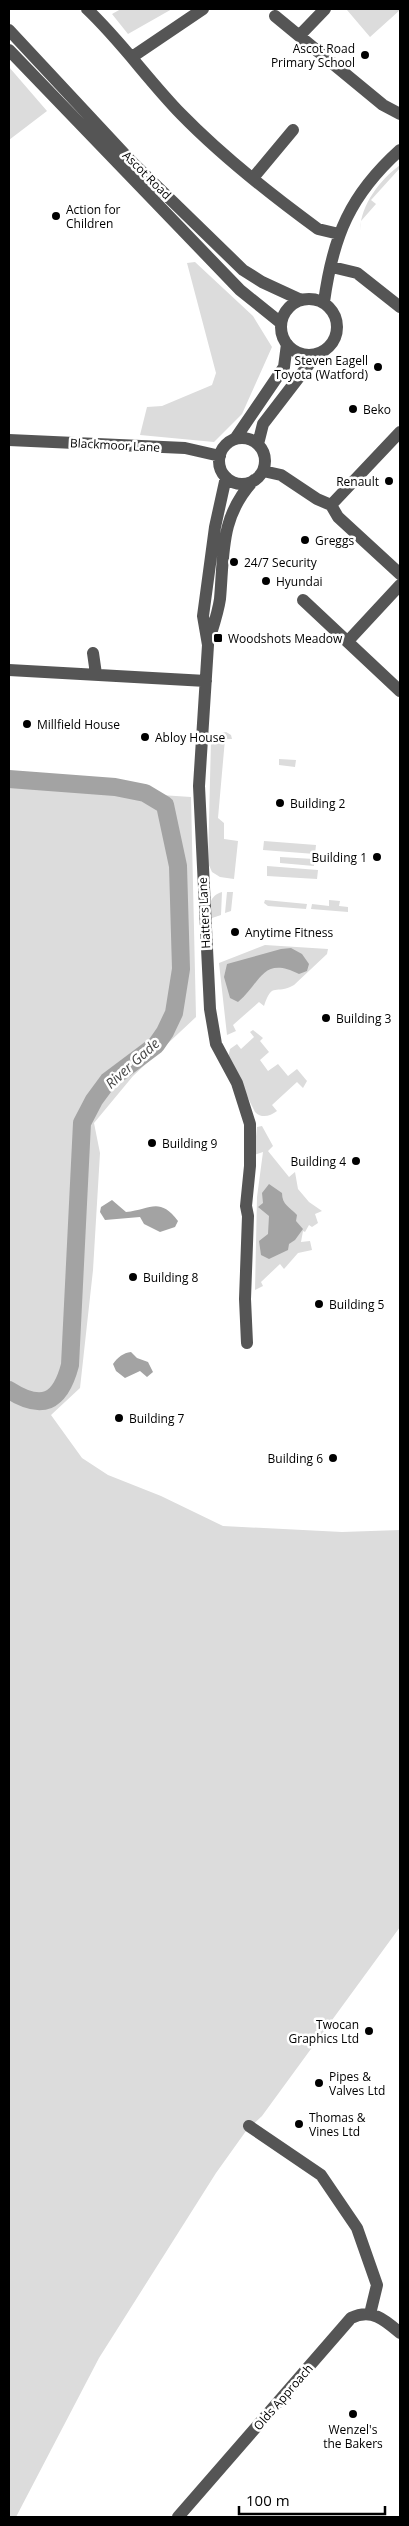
<svg xmlns="http://www.w3.org/2000/svg" width="409" height="2526" viewBox="0 0 409 2526" font-family="'Open Sans',sans-serif">
<rect width="100%" height="100%" fill="#fff"/>
<path fill="#dcdcdc" d="M121,9H172L128,34L112,14Z
M349,9H400V10L370,37L347,10Z
M9,67L47,111L9,140Z
M400,165V168L371,200L376,204L361,221L360,230C361,204 380,180 400,165Z
M195,262L253,316L272,347L242,414L214,442L140,435L147,407L162,406L212,385L216,373L187,263Z
M226,732L231,735L232,739H225L218,818L224,823V839L238,841L234,879L220,877L212,872L208,863L211,739L213,735Z
M279,759L296,760L295,767L279,765Z
M9,785L191,797L196,1017L133,1076L94,1123L100,1153L93,1270L80,1388L51,1415L82,1458L108,1475L161,1496L223,1526L342,1532L400,1530V1927L262,2116L246,2131L216,2173L99,2358L16,2517H9Z
M264,841L316,845L315,854L263,850Z
M280,857L314,859V866L280,863Z
M267,866L318,870L317,879L267,876Z
M222,892L221,915L209,919C209,906 209,896 222,892Z
M227,892H233L231,911L225,913Z
M265,900L307,904L306,909L268,906L264,903Z
M329,900L340,901L339,906L348,907V912L311,909L312,904L329,906Z
M265,945L328,949L327,954L294,985C275,996 273,980 264,1006L259,1002L233,1025L236,1031L227,1035L219,963Z
M253,1030L263,1038L260,1041L269,1052L260,1060L268,1071L278,1064L288,1076L297,1069L307,1081L303,1088L297,1082L272,1105L277,1111C270,1116 262,1119 255,1112L228,1058L230,1049L237,1044L241,1049L254,1037L250,1032Z
M262,1126L273,1146L268,1151L289,1177L295,1172L298,1189L309,1202L322,1211L315,1214L318,1223L312,1227L309,1225L305,1232L303,1231L301,1242L310,1241L312,1250L298,1253L284,1269L280,1264L261,1282L263,1286L255,1290L257,1197L263,1152L254,1155L257,1127Z"/>
<path fill="#a3a3a3" d="M291,948L302,954L309,964L307,971L299,974C262,955 261,983 238,1002L230,998L224,977L227,964L281,949Z
M269,1184L282,1193C282,1205 290,1207 297,1215L296,1221L303,1229L295,1240L289,1244L288,1250L269,1259L261,1255L259,1241L268,1234L269,1216L258,1207L263,1203L262,1193Z
M112,1200L126,1212C150,1210 159,1196 178,1221L175,1227L160,1232L144,1224L140,1217L105,1220L100,1212L101,1207Z
M131,1352L137,1358L148,1362L153,1372L147,1377L140,1371L125,1378L116,1371L113,1364C118,1357 123,1353 131,1352Z"/>
<g fill="none" stroke-linecap="round" stroke-linejoin="round">
<path stroke="#a3a3a3" stroke-width="18" d="M9,779L115,787L145,793L165,805L178,866L181,969L174,1013L165,1032L156,1045L108,1081L94,1100L82,1123L70,1365C60,1403 42,1411 9,1390"/>
<path stroke="#555" stroke-width="12" d="M87,9C121,41 148,80 181,114C222,156 270,194 318,229L339,234
M275,16L383,105L400,114
M9,30L132,162L243,270L262,282L301,300
M299,36L325,9
M9,50L240,290L281,323
M132,57L203,9
M253,178L293,130
M332,267L357,273L400,307
M281 327a28 28 0 1 1 56 0a28 28 0 1 1-56 0Z
M324,302C333,236 350,195 400,150
M219 461a23 23 0 1 1 46 0a23 23 0 1 1-46 0Z
M235,439L284,367L287,344
M9,440L185,448L220,456
M258,444L263,424L316,355
M263,471L281,475L317,499L331,505L338,517L400,574
M226,477L215,527L203,616L208,645L199,786L210,1009L216,1044L237,1083L250,1124V1166L246,1206L248,1216L245,1299L247,1343
M331,505L400,432
M303,600L400,691
M209,640C213,627 218,613 220,599C224,553 220,516 254,480
M348,641L400,585
M93,653L96,674
M9,670L206,681
M249,2126L321,2175L357,2228L377,2285L370,2314
M178,2517L351,2318C372,2308 385,2320 400,2333"/>
</g>
<g fill="#000" stroke="#fff" stroke-width="2">
<circle cx="365" cy="55" r="5"/>
<circle cx="56" cy="216" r="5"/>
<circle cx="378" cy="367" r="5"/>
<circle cx="353" cy="409" r="5"/>
<circle cx="389" cy="481" r="5"/>
<circle cx="305" cy="540" r="5"/>
<circle cx="234" cy="562" r="5"/>
<circle cx="266" cy="581" r="5"/>
<rect x="213" y="633" width="10" height="10" rx="2.5"/>
<circle cx="27" cy="724" r="5"/>
<circle cx="145" cy="737" r="5"/>
<circle cx="280" cy="803" r="5"/>
<circle cx="377" cy="857" r="5"/>
<circle cx="235" cy="932" r="5"/>
<circle cx="326" cy="1018" r="5"/>
<circle cx="152" cy="1143" r="5"/>
<circle cx="356" cy="1161" r="5"/>
<circle cx="133" cy="1277" r="5"/>
<circle cx="319" cy="1304" r="5"/>
<circle cx="119" cy="1418" r="5"/>
<circle cx="333" cy="1458" r="5"/>
<circle cx="369" cy="2031" r="5"/>
<circle cx="319" cy="2083" r="5"/>
<circle cx="299" cy="2124" r="5"/>
<circle cx="353" cy="2414" r="5"/>
</g>
<g text-anchor="middle" dominant-baseline="central" stroke-width="5" stroke-linejoin="round" paint-order="stroke">
<g font-size="12" fill="#000" stroke="#fff" text-anchor="start">
<text x="355" y="48" text-anchor="end">Ascot Road<tspan x="355" dy="14">Primary School</tspan></text>
<text x="66" y="209">Action for<tspan x="66" dy="14">Children</tspan></text>
<text x="368" y="360" text-anchor="end">Steven Eagell<tspan x="368" dy="14">Toyota (Watford)</tspan></text>
<text x="363" y="409">Beko</text>
<text x="379" y="481" text-anchor="end">Renault</text>
<text x="315" y="540">Greggs</text>
<text x="244" y="562">24/7 Security</text>
<text x="276" y="581">Hyundai</text>
<text x="228" y="638">Woodshots Meadow</text>
<text x="37" y="724">Millfield House</text>
<text x="155" y="737">Abloy House</text>
<text x="290" y="803">Building 2</text>
<text x="367" y="857" text-anchor="end">Building 1</text>
<text x="245" y="932">Anytime Fitness</text>
<text x="336" y="1018">Building 3</text>
<text x="162" y="1143">Building 9</text>
<text x="346" y="1161" text-anchor="end">Building 4</text>
<text x="143" y="1277">Building 8</text>
<text x="329" y="1304">Building 5</text>
<text x="129" y="1418">Building 7</text>
<text x="323" y="1458" text-anchor="end">Building 6</text>
<text x="359" y="2024" text-anchor="end">Twocan<tspan x="359" dy="14">Graphics Ltd</tspan></text>
<text x="329" y="2076">Pipes &amp;<tspan x="329" dy="14">Valves Ltd</tspan></text>
<text x="309" y="2117">Thomas &amp;<tspan x="309" dy="14">Vines Ltd</tspan></text>
<text x="353" y="2429" text-anchor="middle">Wenzel's<tspan x="353" dy="14">the Bakers</tspan></text>
</g>
<g font-size="12" fill="#000" stroke="#fff">
<text transform="translate(147 175) rotate(45)">Ascot Road</text>
<text transform="translate(115 445) rotate(3)">Blackmoor Lane</text>
<text transform="translate(204 913) rotate(-93)">Hatters Lane</text>
<text transform="translate(283 2397) rotate(-49)">Olds Approach</text>
</g>
<g font-size="14" font-style="italic" fill="#444" stroke="#fff">
<text transform="translate(132 1063) rotate(-42)">River Gade</text>
</g>
</g>
<rect width="409" height="2526" fill="none" stroke="#000000" stroke-width="20"/>
<path d="M239 2506v8h146v-8" fill="none" stroke="#000000" stroke-width="2.5"/>
<text x="246" y="2506" font-size="15" fill="#000000" stroke="#ffffff" stroke-width="4" paint-order="stroke">100 m</text>
</svg>
